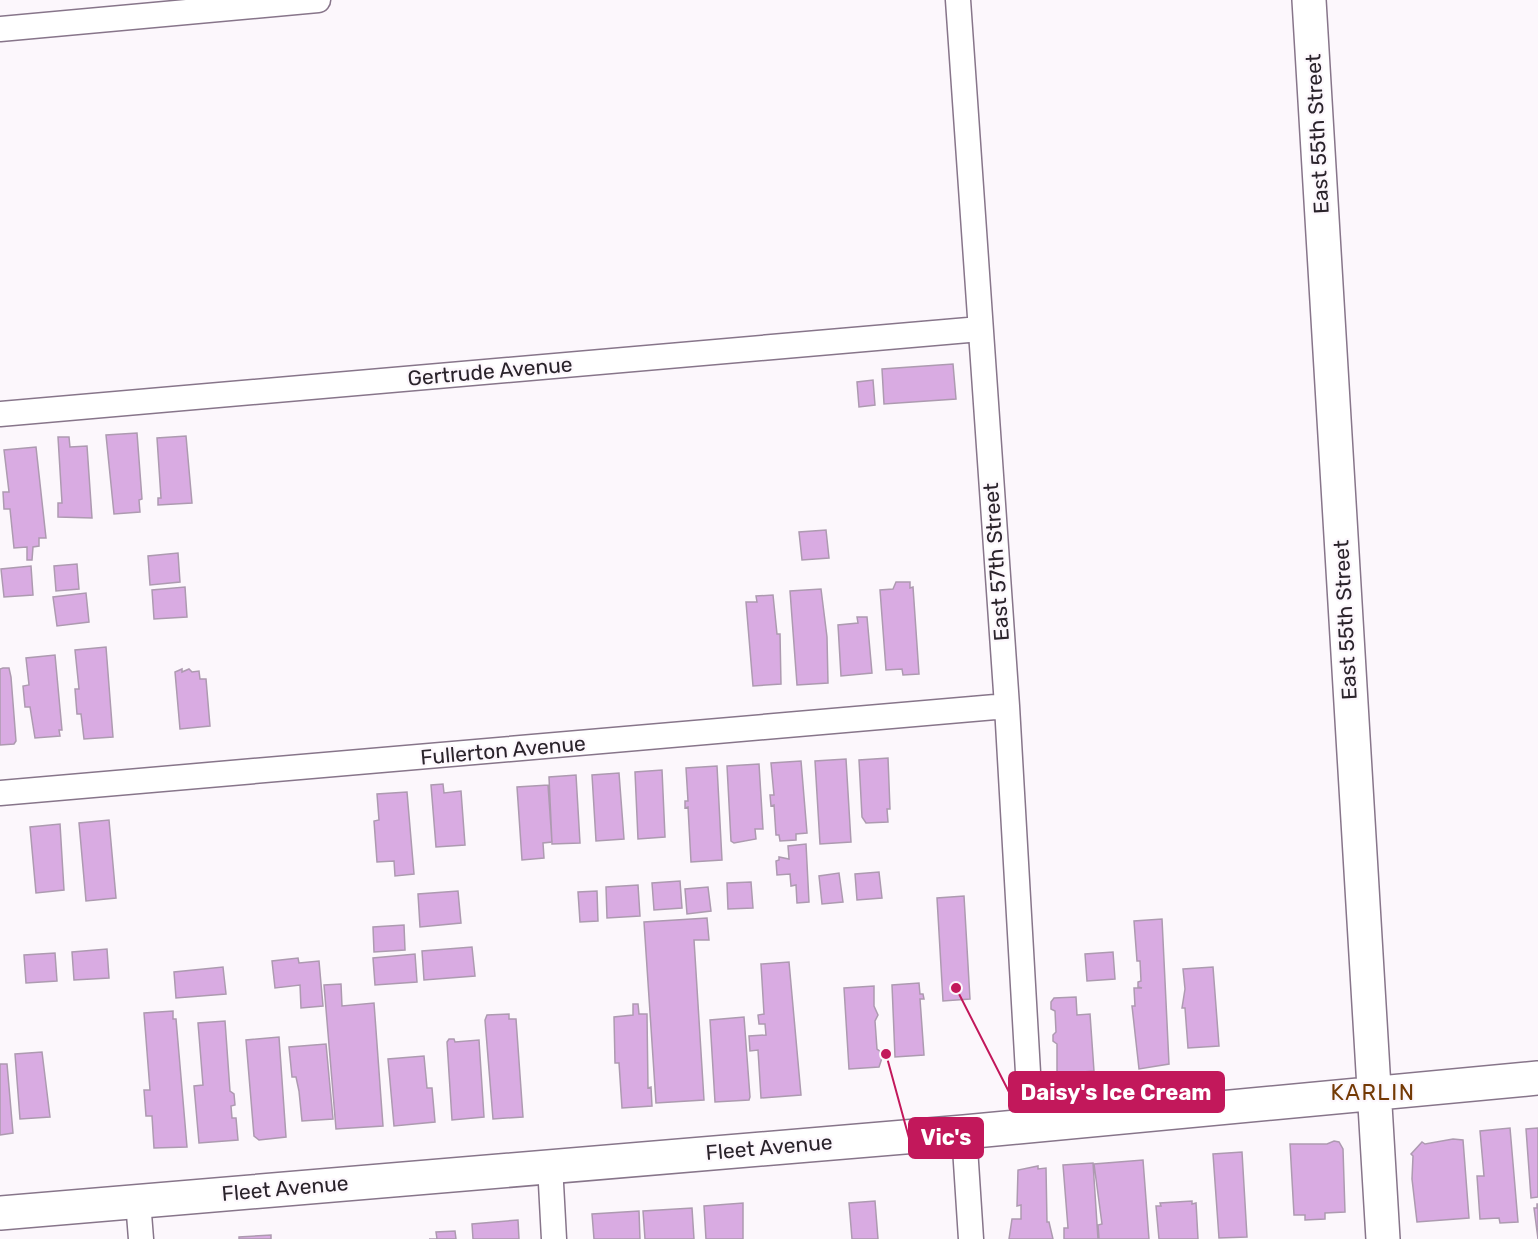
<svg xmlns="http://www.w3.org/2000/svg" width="1538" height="1239" viewBox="0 0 1538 1239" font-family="Rubik,sans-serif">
<rect width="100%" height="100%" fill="#fcf7fc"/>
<path fill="#d9abe2" stroke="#ad9ab0" stroke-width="1.5" d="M953,364L956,399L884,404L882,369Z
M873,380L875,405L859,407L857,382Z
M137,433L142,499L139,500L140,512L114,514L106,435Z
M186,436L192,503L158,505V498H161L157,438Z
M58,437H69L70,447L87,446L92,518L58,517V503H62Z
M36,447L46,538H39V546L33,547L32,560H27V547L14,548L10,509H4L3,492H9L4,450Z
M826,530L829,558L802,560L799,532Z
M178,553L180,582L150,585L148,556Z
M77,564L79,589L56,591L54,566Z
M31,566L33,595L4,597L1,569Z
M896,582H910V588L913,587L919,674L903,675L902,669L886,670L880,590L893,589Z
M185,587L187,617L154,619L152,590Z
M821,589L827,637L828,683L797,685L790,591Z
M86,593L89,622L57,626L53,597Z
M773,595L777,634H780L781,684L753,686L746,602H757L756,596Z
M857,617H867L872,673L841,676L838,625L858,623Z
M106,647L113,737L84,739L81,714H77L75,689H79L75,650Z
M55,655L62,730H59L60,736L35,738L30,707H25L23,686L29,685L26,658Z
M3,668H9L11,677L16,741L14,744L0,745V669Z
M182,669V672L189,669L192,672L199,671L200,679H206L210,726L180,729L175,672Z
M888,758L890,809H887L888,822L866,823L862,817L859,760Z
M846,759L851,842L820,844L815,761Z
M801,761L807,833L796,834V840L780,841L779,835H776L774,805L771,806L770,795H774L771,763Z
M759,764L763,829H755L756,839L734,843L731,841L727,766Z
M717,766L722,860L691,862L688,807L685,808V801H688L686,768Z
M662,770L665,837L638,839L635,772Z
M619,773L624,839L596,841L592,775Z
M576,775L580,843L552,844L549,777Z
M443,784L444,793L461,791L465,845L436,847L431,785Z
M548,785L552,842L543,843L544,858L522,860L517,787Z
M407,792L414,874L395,876L394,861L377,862L374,821L379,820L377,794Z
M109,820L116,898L86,901L79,823Z
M60,824L64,890L36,893L30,827Z
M806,844L809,902L797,903L796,885L791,886L790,874L777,875L776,861L779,860V857L789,859L788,846Z
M879,872L882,898L857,900L855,874Z
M839,873L843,902L822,904L819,876Z
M680,881L682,908L654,910L652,883Z
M751,882L753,908L728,909L727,883Z
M638,885L640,916L607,918L606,887Z
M708,887L711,911L687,914L685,889Z
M458,891L461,923L420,927L418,894Z
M597,891L598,921L580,922L578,892Z
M964,896L970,999L943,1001L937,898Z
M707,918L709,940H694L704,1100L656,1103L644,922Z
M1162,919L1169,1064L1139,1069L1132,1006H1135L1134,988H1142L1138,987V982L1141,981L1140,961H1137L1134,921Z
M404,925L405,950L374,952L373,927Z
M472,947L475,976L424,980L422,951Z
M107,949L109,978L74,980L72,952Z
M1113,952L1115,979L1087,981L1085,954Z
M55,953L57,981L26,983L24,955Z
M415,954L417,982L375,985L373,958Z
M298,958L299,963L319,961L323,1006L301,1008L300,985L275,988L272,961Z
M789,962L801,1095L761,1098L758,1050L750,1051L749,1036L766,1035L765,1024H759L758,1015L764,1014L761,964Z
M223,967L226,994L176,998L174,972Z
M1213,967L1219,1046L1188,1048L1185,1008H1182L1185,989L1183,969Z
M919,983L920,994H923L924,999H920L924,1055L895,1057L892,985Z
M341,984L342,1006L374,1003L383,1126L336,1129L324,985Z
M874,986V1006L878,1015L875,1021L877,1049L881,1052L882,1058L879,1067L849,1069L844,988Z
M1076,997L1077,1015L1090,1014L1094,1071L1060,1074L1057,1071V1044L1053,1041V1035L1056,1032L1055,1011L1051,1009V1002L1054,998Z
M633,1004H638L639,1014H647L648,1088L651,1087L652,1106L622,1108L619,1063H615L614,1017L633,1015Z
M173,1011V1019H176L187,1147L154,1148L152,1116H146L144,1090H150L144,1013Z
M509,1014V1019H516L523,1117L493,1119L485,1020L487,1015Z
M744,1017L750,1097L749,1100L715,1102L710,1020Z
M225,1021L230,1091L234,1094L235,1105L231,1106L232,1118H236L238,1140L199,1143L194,1086L203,1085L198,1023Z
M279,1037L286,1137L259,1140L254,1136L246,1040Z
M449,1039H454L455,1042L479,1040L484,1117L452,1120L447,1042Z
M326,1044L333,1119L302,1121L299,1091L296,1077H292L289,1047Z
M42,1052L50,1117L20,1119L15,1054Z
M424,1056L427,1088H432L435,1122L394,1126L388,1059Z
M0,1064H7L13,1133L0,1135Z
M1510,1128L1518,1222L1500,1223L1499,1218L1480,1219L1477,1176H1484L1480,1131Z
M1538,1128V1197L1531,1198L1526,1129Z
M1453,1139L1463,1140L1469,1218L1417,1222L1412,1179L1413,1156L1411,1154L1422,1142L1425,1144Z
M1334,1141L1339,1142L1343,1149L1345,1212L1325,1213V1219L1305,1220V1215H1294L1290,1144H1327Z
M1242,1152L1247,1237L1219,1238L1213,1154Z
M1143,1160L1149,1239H1099L1098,1225L1102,1224L1094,1164Z
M1093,1163L1098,1239H1064V1228H1068L1063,1165Z
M1038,1166V1169L1046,1168L1047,1222H1049L1053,1239H1009L1012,1219H1021V1205L1017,1206L1018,1170Z
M875,1201L878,1239H852L849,1203Z
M1192,1201V1204L1196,1203L1198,1239H1159L1156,1206H1161L1160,1203Z
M743,1203V1239H706L704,1206Z
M1537,1204H1538V1239L1534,1208H1537Z
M692,1208L694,1239H645L643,1211Z
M639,1211L640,1239H594L592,1214Z
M518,1220L519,1239H473L472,1224Z
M455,1231L456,1239H429H437L436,1232Z
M271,1235V1239H239V1237Z"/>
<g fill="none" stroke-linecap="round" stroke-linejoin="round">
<defs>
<path id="street" d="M958,0L1007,706L1031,1125
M0,29L318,0
M0,414L980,329
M0,793L1007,706
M964,1132L971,1239
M550,1165L554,1239
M138,1201L141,1239"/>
<path id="secondary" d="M1309,0L1383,1239
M0,1213L964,1132L1538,1078"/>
</defs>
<use href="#street" stroke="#87758a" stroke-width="27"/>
<use href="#secondary" stroke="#87758a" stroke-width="36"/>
<use href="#street" stroke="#fff" stroke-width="24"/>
<use href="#secondary" stroke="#fff" stroke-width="33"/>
</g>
<g text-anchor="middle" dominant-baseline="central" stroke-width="4.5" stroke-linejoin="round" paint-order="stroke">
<g font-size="21" fill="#2a232b" stroke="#fcf7fc">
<text transform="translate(1317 134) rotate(-93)">East 55th Street</text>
<text transform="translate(490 371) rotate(-5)">Gertrude Avenue</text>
<text transform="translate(996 562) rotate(-94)">East 57th Street</text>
<text transform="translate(1345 620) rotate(-93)">East 55th Street</text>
<text transform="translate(503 750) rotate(-5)">Fullerton Avenue</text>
<text transform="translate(769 1147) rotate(-5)">Fleet Avenue</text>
<text transform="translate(285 1188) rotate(-5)">Fleet Avenue</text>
</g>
<g font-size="22" letter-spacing="1.5" fill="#733904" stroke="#fcf7fc">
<text x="1373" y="1092">KARLIN</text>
</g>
</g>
<path fill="none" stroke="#c2185b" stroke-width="2" d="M956 988L1009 1092M886 1054L909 1138"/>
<g fill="#c2185b" stroke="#fcf7fc" stroke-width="2">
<circle cx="956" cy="988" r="6"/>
<circle cx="886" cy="1054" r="6"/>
</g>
<g fill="#c2185b" stroke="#c2185b" stroke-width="2">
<rect x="1009" y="1072" width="215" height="40" rx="6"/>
<rect x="909" y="1118" width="74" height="40" rx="6"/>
</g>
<g font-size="22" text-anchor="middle" font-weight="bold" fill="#fff">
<text x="1116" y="1100">Daisy's Ice Cream</text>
<text x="946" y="1145">Vic's</text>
</g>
</svg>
